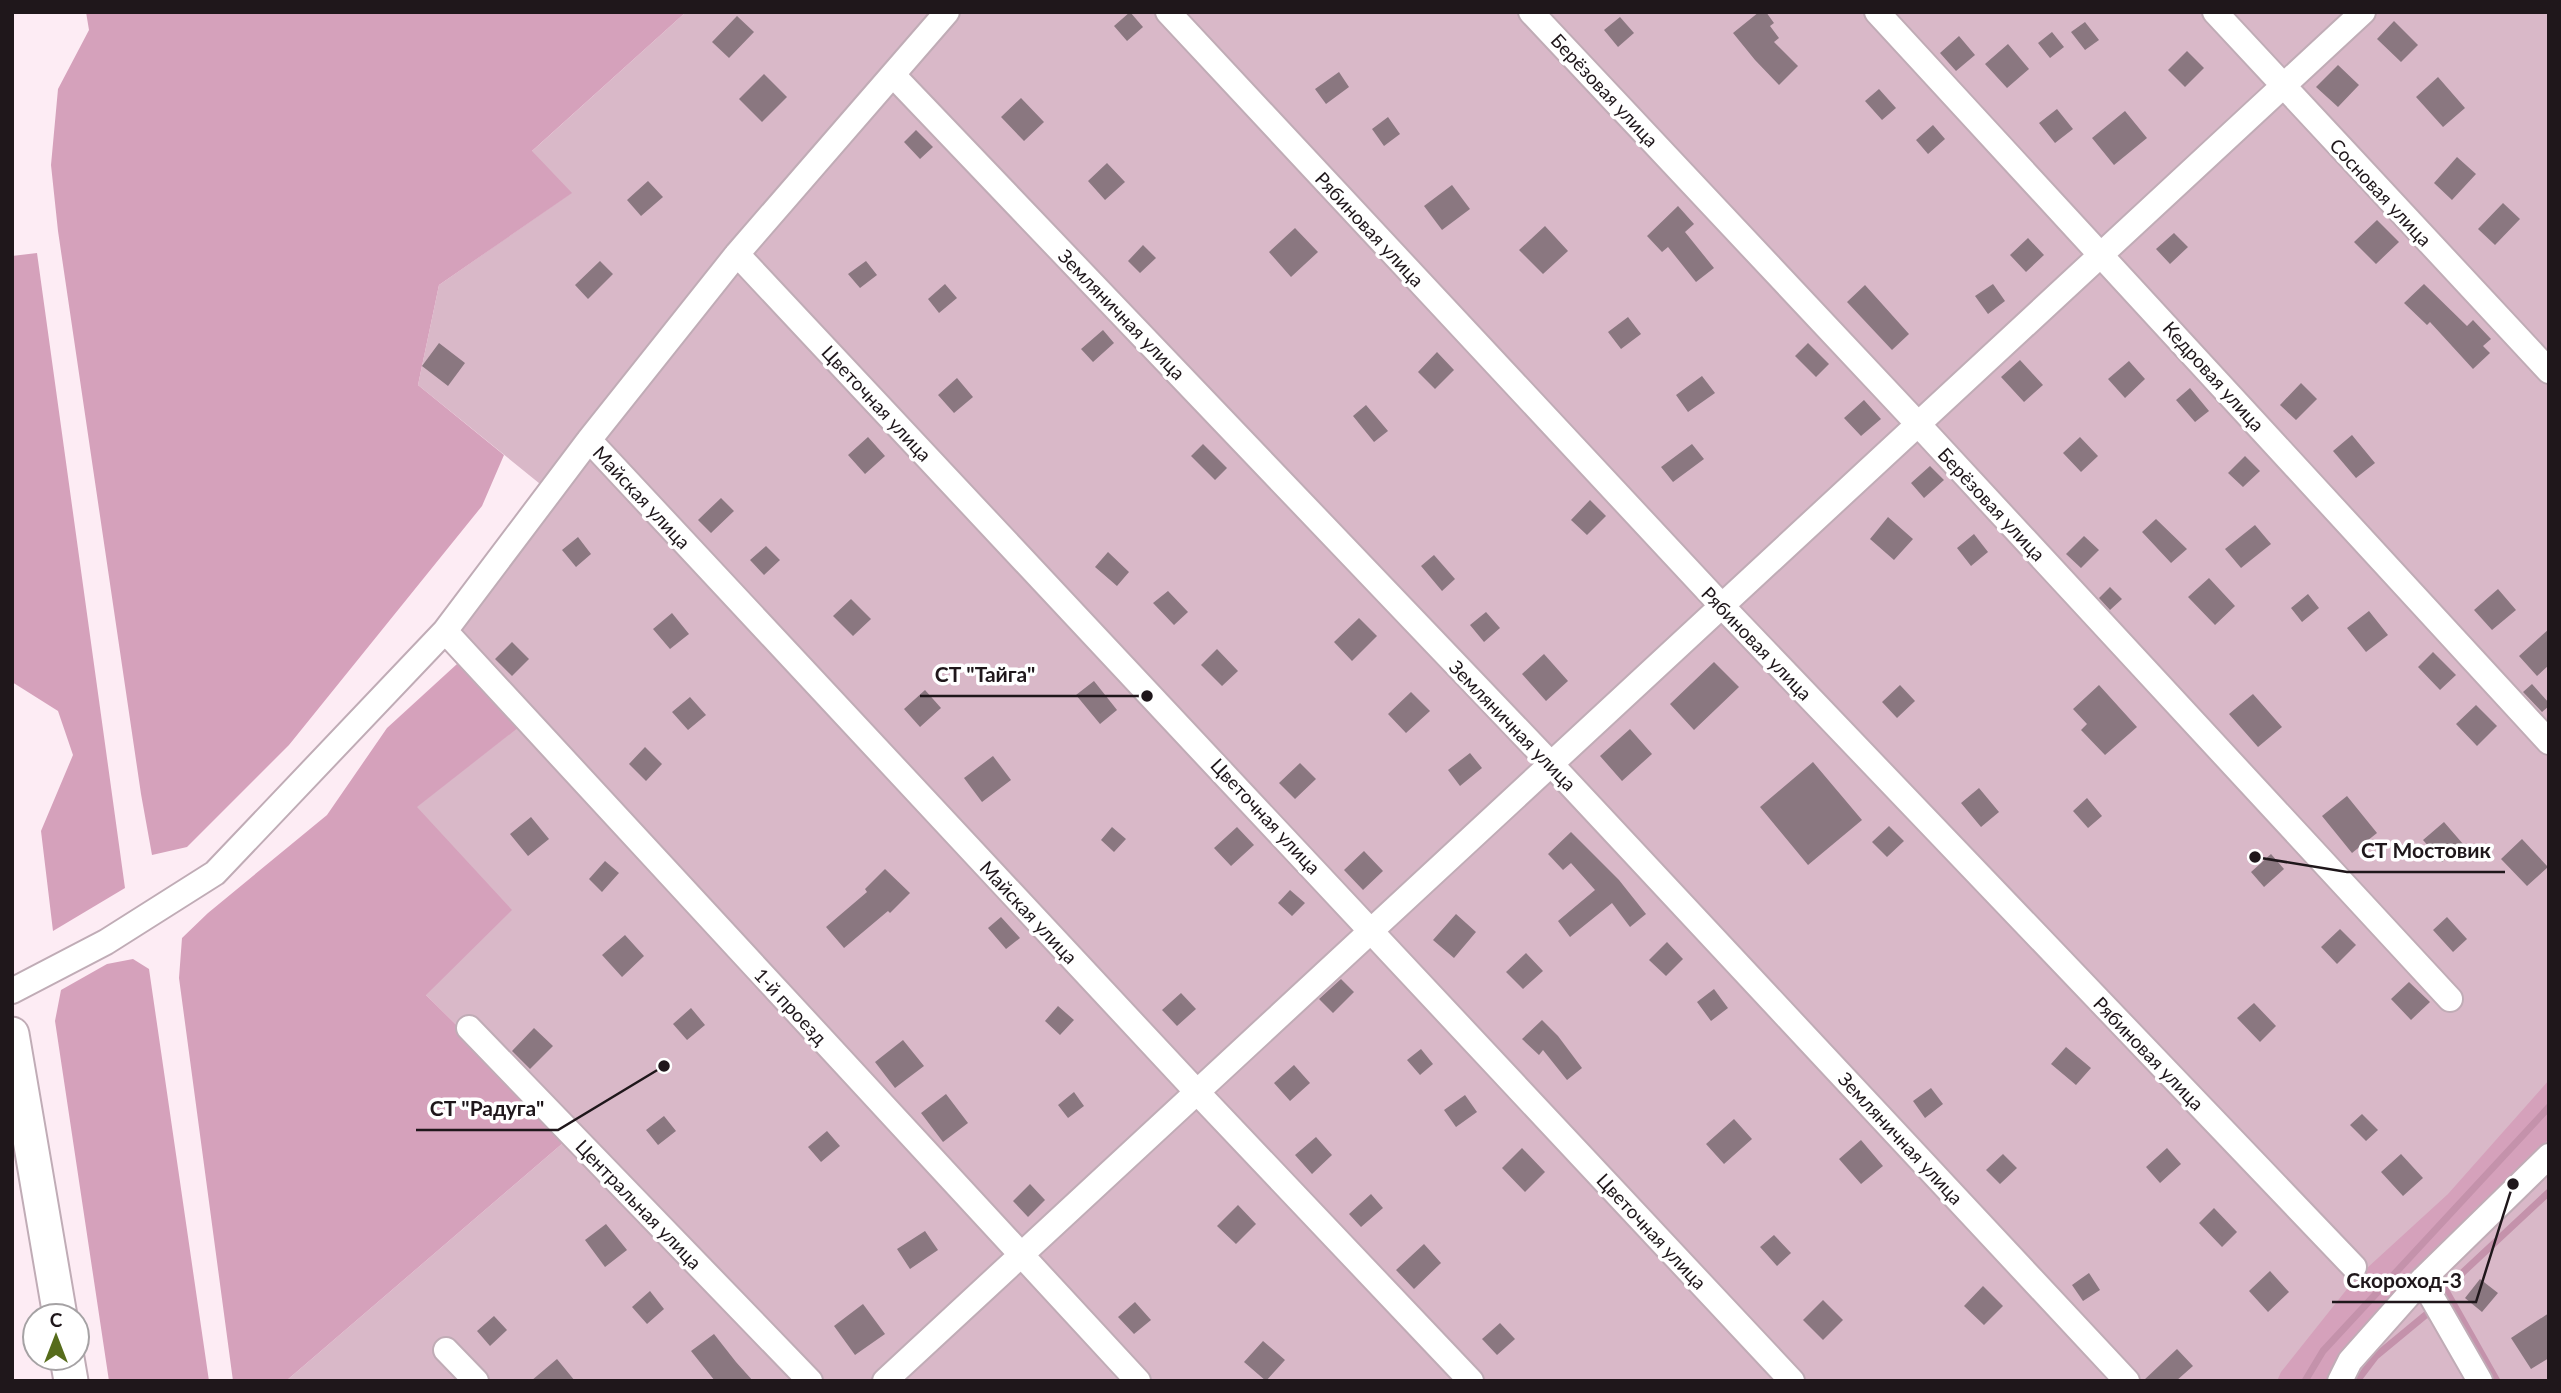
<svg xmlns="http://www.w3.org/2000/svg" width="2561" height="1393" viewBox="0 0 2561 1393" font-family="Lato,sans-serif">
<rect width="100%" height="100%" fill="#fdecf4"/>
<path fill="#d9b8c8" d="M686,12H2549V1381H286L570,1137L426,995L416,807L518,727L457,664L467,656L445,631L550,492L418,385L439,285L571,193L531,152Z"/>
<path fill="#d5a1bb" d="M86,12H686L532,151L572,193L439,285L418,385L504,455L482,506L289,745L187,847L152,855L141,794L58,231L51,165L58,89L89,30Z
M37,253L125,888L53,931L41,831L73,755L58,711L12,682V256Z
M457,664L519,727L417,807L512,910L426,995L570,1137L286,1381H233L179,978L182,938L208,913L327,815L387,728Z
M133,959L149,969L209,1381H109L55,1021L61,990L107,964Z
M2549,1080V1139L2361,1329L2329,1381H2277L2281,1372L2355,1279L2448,1194Z"/>
<g fill="none" stroke-linecap="round" stroke-linejoin="round">
<path stroke="#c492ab" stroke-width="7" d="M2305,1381L2323,1351L2549,1107
M2357,1381L2376,1356L2428,1313L2431,1317
M2497,1381L2445,1289L2549,1192"/>
</g>
<path fill="#8a7780" d="M1130,12L1143,27L1127,41L1114,26Z
M1759,12H1766L1774,23L1770,26L1779,38L1774,42L1798,66L1779,85L1755,60L1733,33Z
M737,16L754,32L729,58L712,42Z
M1620,17L1634,33L1618,47L1604,30Z
M2394,21L2418,45L2401,62L2377,39Z
M2085,22L2099,40L2085,50L2071,32Z
M2052,32L2064,47L2050,58L2038,43Z
M1959,36L1975,55L1956,71L1940,53Z
M2008,44L2029,69L2007,88L1985,64Z
M2187,51L2204,68L2185,87L2168,70Z
M2338,65L2359,85L2338,107L2316,87Z
M1339,72L1349,87L1326,104L1315,89Z
M764,74L787,97L762,122L739,99Z
M2438,77L2465,108L2443,127L2416,97Z
M1879,89L1896,108L1882,120L1865,101Z
M1021,98L1044,122L1024,141L1001,117Z
M2057,109L2073,129L2055,143L2039,123Z
M2125,111L2147,138L2114,165L2092,138Z
M1388,117L1400,134L1384,146L1372,129Z
M1933,125L1945,139L1928,154L1916,140Z
M916,130L933,147L920,159L904,142Z
M2457,157L2476,174L2452,200L2434,183Z
M1107,163L1125,182L1105,200L1088,181Z
M648,181L663,197L641,216L627,200Z
M1452,185L1470,209L1442,230L1424,206Z
M2503,203L2520,219L2495,245L2478,229Z
M1678,206L1694,224L1685,232L1714,268L1696,282L1668,247L1662,252L1647,236Z
M2377,220L2399,242L2376,264L2354,242Z
M1545,226L1568,251L1543,274L1519,250Z
M1295,228L1318,252L1291,277L1269,252Z
M2174,233L2188,247L2170,264L2156,249Z
M2028,238L2044,255L2026,272L2010,255Z
M1143,245L1156,258L1140,273L1128,261Z
M600,261L613,274L588,299L575,285Z
M866,261L877,275L860,288L848,274Z
M945,284L957,298L939,313L928,299Z
M1993,284L2005,301L1988,314L1975,296Z
M2424,284L2467,326L2473,320L2491,339L2483,346L2490,353L2473,369L2430,322L2427,325L2404,303Z
M1865,285L1909,334L1892,350L1847,302Z
M1628,317L1641,334L1621,349L1608,332Z
M1103,330L1114,343L1093,362L1081,349Z
M439,343L465,363L448,386L422,366Z
M1808,343L1829,364L1816,377L1795,356Z
M1437,352L1454,370L1435,389L1418,372Z
M2020,360L2043,385L2024,402L2001,377Z
M2129,361L2145,379L2125,398L2108,379Z
M1702,376L1715,393L1688,412L1676,395Z
M957,378L973,397L954,413L938,395Z
M2301,383L2317,399L2296,420L2280,405Z
M2190,388L2209,411L2195,422L2176,400Z
M1864,400L1881,419L1861,436L1844,418Z
M1366,405L1388,431L1374,442L1353,416Z
M2352,435L2375,463L2356,478L2333,451Z
M868,437L885,456L865,474L848,455Z
M2080,437L2098,456L2081,472L2063,453Z
M1203,444L1227,468L1215,480L1191,456Z
M1692,444L1704,459L1673,482L1661,467Z
M2245,456L2260,471L2243,487L2228,473Z
M1930,466L1944,480L1924,498L1911,483Z
M721,498L734,511L711,533L698,520Z
M1590,500L1606,516L1587,535L1571,520Z
M1888,517L1913,539L1894,560L1870,539Z
M2156,519L2187,549L2171,563L2142,532Z
M2255,525L2271,544L2241,568L2225,549Z
M1974,534L1988,552L1971,566L1957,548Z
M2084,536L2099,550L2081,568L2066,554Z
M578,537L591,554L576,567L562,550Z
M766,546L780,560L764,575L750,560Z
M1108,552L1129,572L1117,586L1095,567Z
M1434,555L1455,579L1442,591L1421,566Z
M2209,578L2235,606L2215,625L2188,597Z
M2110,587L2122,599L2110,610L2099,598Z
M2498,589L2516,610L2492,630L2474,610Z
M1168,591L1188,612L1174,625L1153,603Z
M2308,594L2319,608L2302,622L2291,608Z
M851,599L871,619L853,636L833,616Z
M2369,611L2388,635L2366,652L2347,628Z
M1486,612L1500,628L1484,642L1470,625Z
M672,613L689,634L670,649L653,629Z
M1359,618L1377,636L1352,661L1334,642Z
M2549,629V665L2537,676L2519,656Z
M512,642L529,659L512,676L495,659Z
M1217,649L1238,671L1222,686L1201,665Z
M2433,652L2456,675L2440,690L2418,667Z
M1544,654L1568,681L1546,701L1522,674Z
M1714,662L1739,687L1694,730L1670,704Z
M1094,681L1117,710L1100,724L1076,695Z
M2532,684L2549,703V706L2542,712L2523,692Z
M1900,685L1915,701L1897,718L1882,702Z
M2099,685L2137,727L2105,755L2081,730L2087,724L2073,709Z
M925,690L941,708L920,727L904,709Z
M1411,692L1430,711L1406,733L1388,714Z
M2253,694L2282,727L2258,747L2229,714Z
M690,697L706,715L688,730L672,712Z
M2476,705L2497,726L2477,746L2456,724Z
M1630,729L1652,754L1622,781L1600,756Z
M645,747L662,764L646,781L629,764Z
M1470,753L1482,768L1460,786L1448,770Z
M993,756L1011,780L982,802L964,778Z
M1813,762L1862,820L1808,865L1760,807Z
M1300,763L1316,779L1295,799L1279,783Z
M1979,788L1999,812L1981,827L1961,803Z
M2347,796L2377,833L2352,853L2322,816Z
M2087,798L2102,816L2088,828L2073,811Z
M531,817L549,839L528,856L510,834Z
M2444,822L2463,844L2442,862L2423,840Z
M1889,826L1904,841L1887,857L1872,842Z
M1112,827L1126,839L1114,852L1101,840Z
M1237,827L1254,845L1231,866L1214,848Z
M1571,832L1619,880L1646,914L1630,927L1612,903L1570,937L1558,921L1595,890L1571,863L1563,870L1548,854Z
M2522,839L2548,867L2527,886L2501,859Z
M1364,851L1383,871L1363,890L1344,870Z
M2271,854L2284,869L2264,887L2251,872Z
M605,861L619,873L602,892L589,879Z
M885,869L910,893L890,913L888,911L844,948L826,927L867,892L865,889Z
M1290,890L1305,903L1292,916L1278,903Z
M1456,914L1476,932L1454,958L1433,940Z
M1001,917L1020,938L1006,949L988,928Z
M2447,917L2467,939L2453,952L2433,930Z
M2340,929L2356,945L2337,964L2321,947Z
M625,935L644,956L622,977L602,955Z
M1667,942L1683,959L1666,976L1649,960Z
M1526,953L1543,971L1523,989L1506,972Z
M1341,979L1354,992L1333,1013L1319,999Z
M2409,982L2430,1002L2411,1020L2391,999Z
M1714,989L1728,1008L1711,1021L1697,1002Z
M1181,993L1196,1009L1177,1026L1162,1010Z
M2254,1003L2276,1026L2260,1042L2237,1018Z
M1058,1006L1074,1020L1060,1035L1045,1021Z
M691,1008L705,1025L687,1040L673,1024Z
M1542,1020L1558,1036L1582,1068L1567,1080L1543,1050L1539,1055L1522,1039Z
M534,1028L553,1046L530,1069L512,1051Z
M903,1040L924,1066L895,1088L875,1062Z
M2066,1047L2091,1068L2076,1085L2051,1064Z
M1421,1049L1433,1064L1420,1075L1407,1060Z
M1294,1065L1310,1083L1290,1101L1274,1083Z
M1931,1088L1943,1104L1925,1118L1913,1101Z
M1074,1092L1084,1106L1068,1118L1058,1105Z
M946,1094L968,1123L943,1142L921,1113Z
M1465,1095L1477,1112L1456,1127L1444,1110Z
M2362,1114L2378,1130L2366,1141L2350,1125Z
M664,1116L676,1131L658,1145L646,1130Z
M1734,1119L1752,1139L1724,1164L1706,1144Z
M827,1131L840,1146L821,1162L808,1147Z
M1316,1137L1332,1155L1312,1174L1295,1155Z
M1861,1140L1883,1166L1861,1184L1839,1159Z
M1522,1148L1545,1172L1525,1192L1502,1168Z
M2167,1148L2181,1164L2160,1183L2146,1167Z
M2003,1154L2017,1168L2000,1184L1986,1170Z
M2401,1154L2423,1178L2403,1196L2381,1172Z
M1030,1184L1045,1200L1028,1217L1013,1201Z
M1371,1194L1383,1208L1361,1227L1349,1214Z
M1238,1205L1256,1224L1236,1244L1217,1226Z
M2214,1208L2237,1232L2222,1247L2199,1223Z
M606,1224L627,1250L605,1267L585,1240Z
M925,1231L938,1250L910,1269L897,1249Z
M1774,1235L1791,1253L1777,1266L1760,1247Z
M1424,1244L1441,1263L1414,1289L1396,1270Z
M2270,1271L2289,1292L2268,1312L2249,1291Z
M2089,1273L2100,1290L2083,1301L2072,1285Z
M2480,1279L2498,1293L2482,1312L2465,1298Z
M1983,1286L2003,1306L1984,1325L1964,1306Z
M650,1291L664,1309L647,1324L632,1307Z
M1823,1300L1843,1320L1823,1340L1803,1320Z
M1135,1302L1151,1320L1134,1334L1118,1317Z
M863,1304L885,1334L855,1355L834,1326Z
M2549,1313V1358L2531,1369L2511,1338Z
M494,1316L507,1330L490,1346L477,1331Z
M1500,1323L1515,1339L1497,1355L1482,1339Z
M714,1334L736,1362L753,1381H715L691,1351Z
M1263,1341L1285,1360L1266,1381L1244,1362Z
M2177,1349L2193,1366L2176,1381H2143Z
M557,1359L575,1381H531Z"/>
<g fill="none" stroke-linecap="round" stroke-linejoin="round">
<defs>
<path id="minor" d="M1168,12L1722,606L2354,1267
M1531,12L1918,424L2450,999
M1877,12L2549,742
M2215,12L2549,371
M893,75L1551,764L2127,1381
M737,254L1792,1381
M589,440L1197,1092L1471,1381
M445,631L1138,1381
M12,991L106,942L215,873L445,631L589,440L737,254L947,12
M469,1028L810,1381
M2422,1280L2480,1381
M446,1350L476,1381
M885,1381L2363,12
M2340,1381L2350,1361L2422,1280L2549,1156"/>
<path id="secondary" d="M12,1034L60,1316
M67,1358L71,1381"/>
</defs>
<use href="#minor" stroke="#c0acb6" stroke-width="28"/>
<use href="#secondary" stroke="#c0acb6" stroke-width="37"/>
<use href="#minor" stroke="#fff" stroke-width="24"/>
<use href="#secondary" stroke="#fff" stroke-width="33"/>
</g>
<g text-anchor="middle" dominant-baseline="central" stroke-width="7" stroke-linejoin="round" paint-order="stroke">
<g font-size="19" fill="#1f171b" stroke="#fff">
<text transform="translate(1605 90) rotate(47)">Берёзовая улица</text>
<text transform="translate(2381 192) rotate(47)">Сосновая улица</text>
<text transform="translate(1370 229) rotate(47)">Рябиновая улица</text>
<text transform="translate(1122 314) rotate(46)">Земляничная улица</text>
<text transform="translate(2214 376) rotate(48)">Кедровая улица</text>
<text transform="translate(877 403) rotate(47)">Цветочная улица</text>
<text transform="translate(642 497) rotate(47)">Майская улица</text>
<text transform="translate(1992 504) rotate(47)">Берёзовая улица</text>
<text transform="translate(1757 643) rotate(46)">Рябиновая улица</text>
<text transform="translate(1513 725) rotate(46)">Земляничная улица</text>
<text transform="translate(1266 816) rotate(47)">Цветочная улица</text>
<text transform="translate(1029 912) rotate(47)">Майская улица</text>
<text transform="translate(791 1006) rotate(47)">1-й проезд</text>
<text transform="translate(2149 1053) rotate(46)">Рябиновая улица</text>
<text transform="translate(1901 1138) rotate(47)">Земляничная улица</text>
<text transform="translate(639 1204) rotate(46)">Центральная улица</text>
<text transform="translate(1652 1231) rotate(47)">Цветочная улица</text>
</g>
</g>
<path fill="none" stroke="#1f171b" stroke-width="2.5" d="M1147 696L1049 696H920M2255 857L2347 872H2505M664 1066L558 1130H416M2513 1184L2476 1302H2332"/>
<g fill="#1f171b" stroke="#fff" stroke-width="2.5">
<circle cx="1147" cy="696" r="7"/>
<circle cx="2255" cy="857" r="7"/>
<circle cx="664" cy="1066" r="7"/>
<circle cx="2513" cy="1184" r="7"/>
</g>
<g font-size="21" text-anchor="middle" font-weight="bold" fill="#1f171b" stroke="#fff" stroke-width="7" stroke-linejoin="round" paint-order="stroke">
<text x="985" y="682">СТ "Тайга"</text>
<text x="2426" y="858">СТ Мостовик</text>
<text x="487" y="1116">СТ "Радуга"</text>
<text x="2404" y="1288">Скороход-3</text>
</g>
<rect width="2561" height="1393" fill="none" stroke="#1f171b" stroke-width="28"/>
<g transform="translate(56 1337)"><circle r="33" fill="#ffffff" stroke="#a5a2a4" stroke-width="2"/>
<path d="M0-5L12 26L0 18L-12 26Z" fill="#566c1b"/>
<text y="-10" font-size="19" font-weight="bold" text-anchor="middle" fill="#1f171b">С</text>
</g>
</svg>
